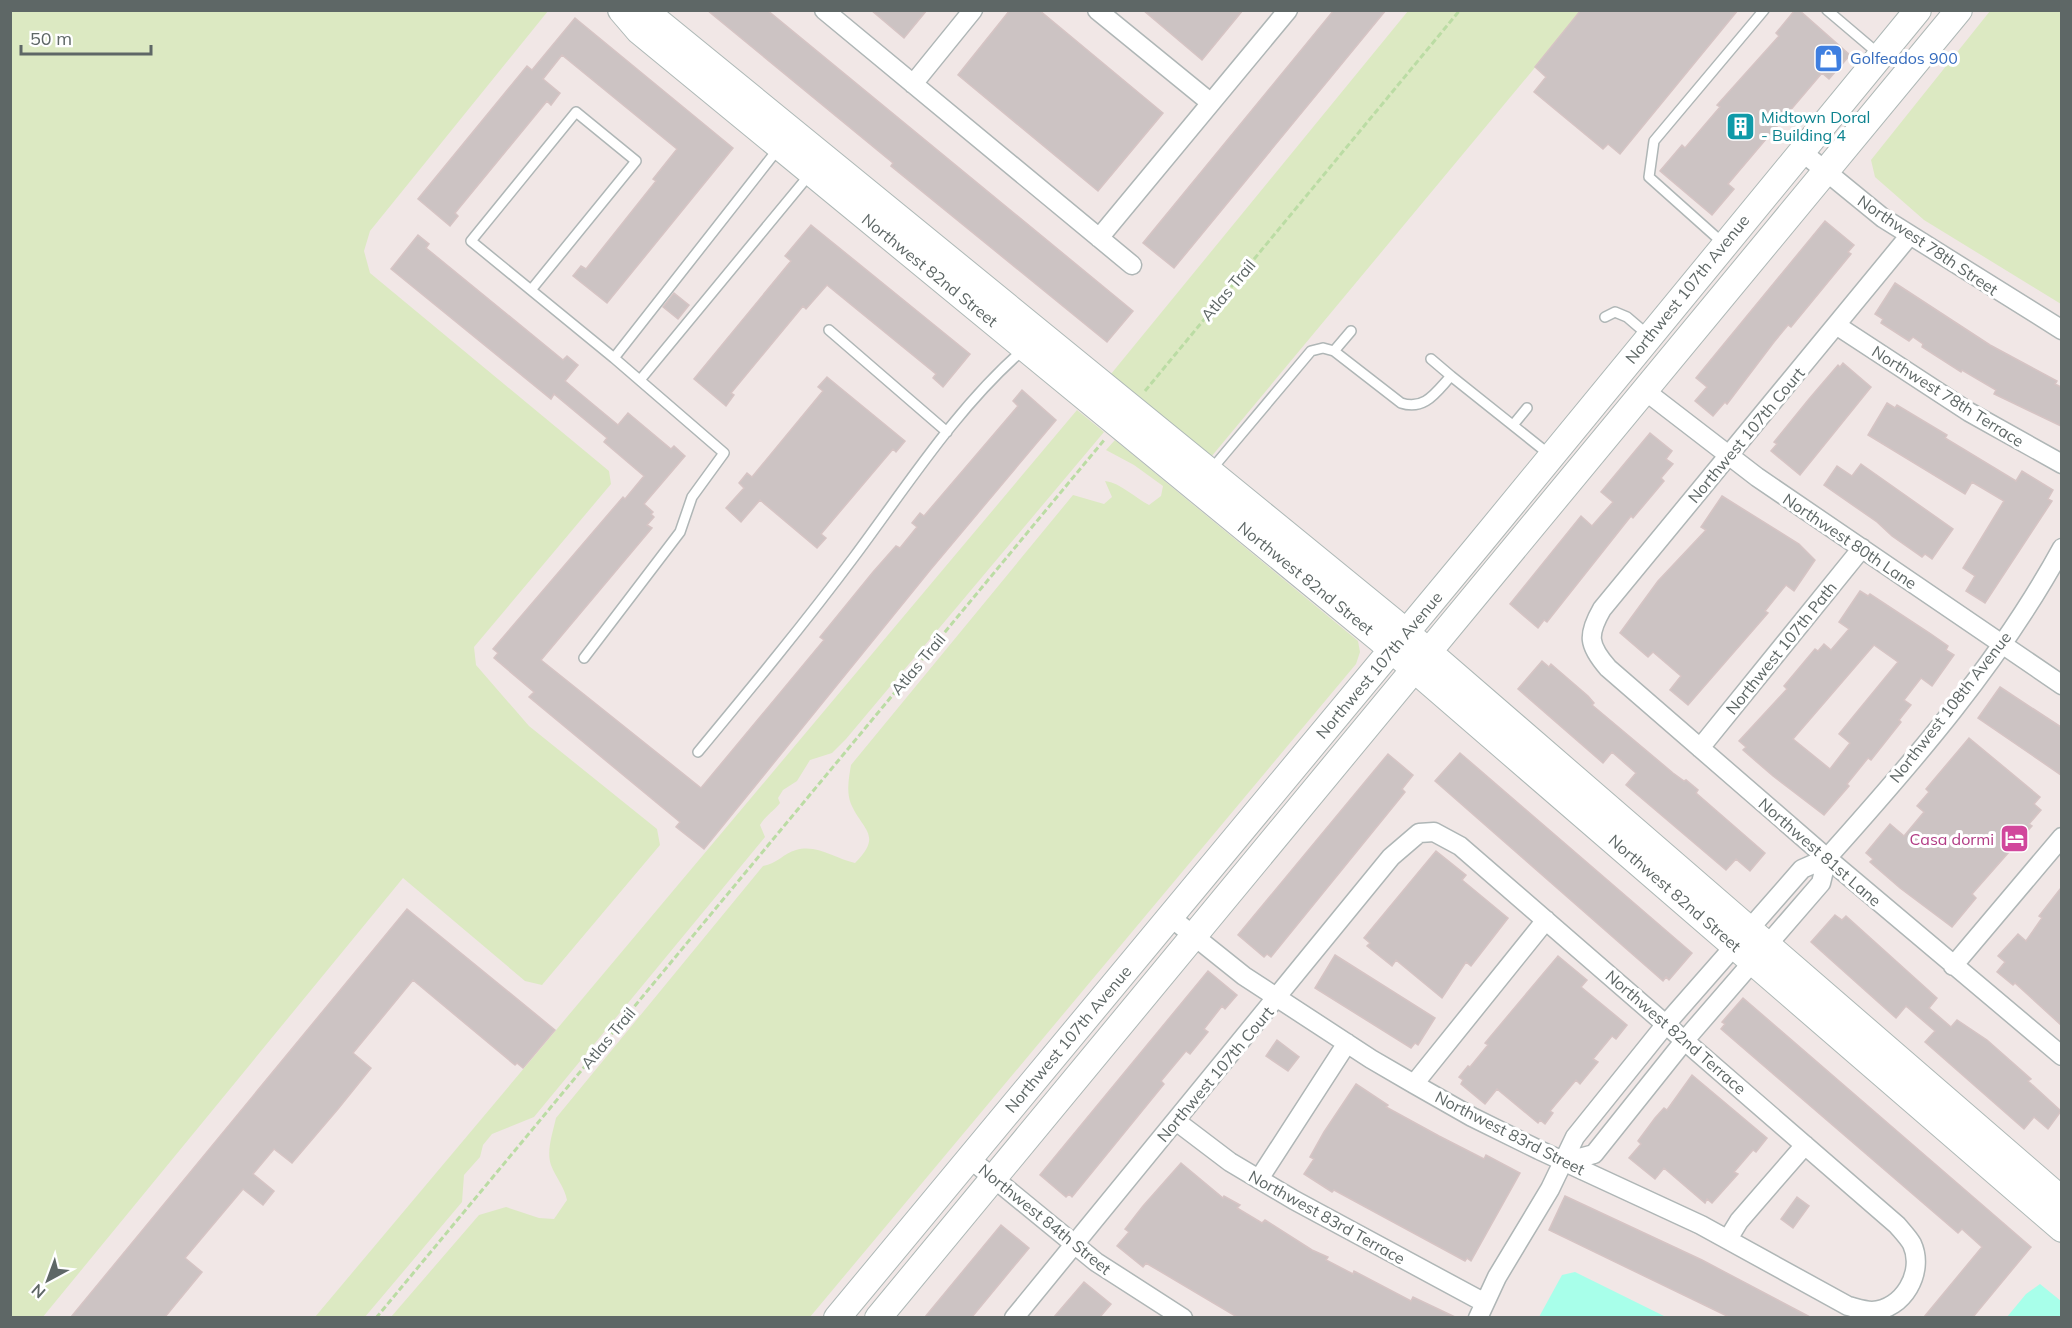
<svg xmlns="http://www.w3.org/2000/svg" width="2072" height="1328" viewBox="0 0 2072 1328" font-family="Mulish,sans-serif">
<rect width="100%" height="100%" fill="#f1e7e6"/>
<path fill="#dce9c2" d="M10,11H548L370,231L364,251L370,273L609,471L611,484L474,647L476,665L529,726L657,829L660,845L542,985L525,981L403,878L42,1318L10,1317Z
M1408,11H1582L1211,457L1111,374Z
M1990,11H2061V304L1924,220L1875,177L1871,160Z
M1077,410L1104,432L846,739L832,753L810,760L797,781L783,790L778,798L780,803C773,812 766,815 760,825L765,837L534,1117L492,1134L483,1145L480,1157L464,1175L462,1202L365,1317H315Z
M1115,440L1358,641L1360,652L1356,664L810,1317H391L479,1215L506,1207L539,1218L554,1219L567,1200C564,1186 556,1178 551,1165C546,1151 553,1132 556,1118L763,866C777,864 784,853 796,850C818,844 835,859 855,863C883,835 863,831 851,804C846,792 849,777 851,765L1073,495L1104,504L1112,497L1105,481C1121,483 1135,498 1149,505L1161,496L1163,486L1134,465L1106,450Z"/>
<path fill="#a8ffea" d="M1575,1272L1666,1317H1539L1562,1275Z
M2040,1284L2061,1301V1317H2007L2026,1294Z"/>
<path fill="#ccc3c3" stroke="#d6c4c4" stroke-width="1.5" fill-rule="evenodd" d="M707,10H767L1133,311L1107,342L891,166L893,163Z
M871,10H927L904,38Z
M1010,10H1039L1163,113L1098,191L958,75Z
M1143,10H1243L1202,60Z
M1334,10H1386L1174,268L1143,243Z
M1581,10H1738L1620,154L1608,144L1603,149L1534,92L1546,77L1535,67Z
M1795,10H1799L1850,55L1829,79L1822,73L1728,184L1734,189L1712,215L1660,171L1682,145L1685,148L1720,107L1717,105L1779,36L1776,33Z
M575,18L733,148L607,303L573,276L581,266L586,269L656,181L653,179L677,149L562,55L543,79L560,93L551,105L547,101L455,213L458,216L450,226L418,199L527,66L532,70Z
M1825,221L1854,245L1848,252L1851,254L1791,327L1788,325L1774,342L1727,404L1725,402L1713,416L1695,401L1707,387L1696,378Z
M811,225L970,354L943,387L933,378L936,374L827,285L806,309L803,306L731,393L734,395L726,406L694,379L791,261L785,256Z
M418,235L429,244L426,248L563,360L567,356L578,365L565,381L618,425L628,413L671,449L674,446L685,456L644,504L653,512L651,514L654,517L647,525L652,528L541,660L701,788L824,640L820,637L873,572L896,546L900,548L917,527L912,523L920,513L924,516L1018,406L1013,401L1022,390L1056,420L931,569L704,849L676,827L680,822L529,697L534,692L494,658L498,653L493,649L623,497L625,499L644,476L604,442L607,438L554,394L551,399L391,269Z
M1895,283L1990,345L2057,381L2055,384L2061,387V426L1994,394L1996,390L1962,370L1961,372L1922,347L1923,344L1913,337L1909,341L1881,323L1883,319L1875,314Z
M674,293L689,305L678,319L663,307Z
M1843,363L1871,387L1800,475L1771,451L1777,444L1774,442L1809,399L1838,365L1840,367Z
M827,377L905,441L896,452L893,449L821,534L826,538L817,548L760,500L741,522L726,508L744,488L739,483L747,473L752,477L823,391L818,387Z
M1887,403L1895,408L1897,405L1947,435L1945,438L2016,481L2022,471L2053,490L2048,499L2052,501L1985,603L1966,591L1975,576L1963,568L2004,501L1972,482L1965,494L1868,435Z
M1650,433L1672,451L1666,459L1673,464L1661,478L1664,481L1633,518L1631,516L1547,622L1544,620L1538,628L1510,604L1581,516L1592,526L1613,502L1601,492Z
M1861,464L1953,529L1932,559L1925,554L1922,557L1892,536L1877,522L1824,485L1837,466L1852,476Z
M1722,496L1799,544L1815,560L1794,591L1786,585L1765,611L1768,613L1688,705L1670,690L1681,676L1653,652L1648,657L1620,633L1658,581L1706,530L1701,527Z
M1860,591L1868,596L1870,594L1931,634L1948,646L1946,650L1954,655L1932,686L1921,678L1904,700L1911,705L1899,720L1901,722L1871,760L1868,758L1847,784L1849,786L1824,815L1773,776L1743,750L1746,747L1739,741L1787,689L1784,686L1815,649L1818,651L1824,644L1831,650L1849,629L1839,622ZM1874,645L1898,662L1839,734L1850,743L1830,769L1793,739Z
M1542,661L1549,667L1551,664L1588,696L1594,703L1592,705L1673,773L1684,781L1686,780L1698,790L1696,793L1765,853L1750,871L1736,859L1726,870L1626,785L1636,773L1612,752L1603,763L1518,689Z
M2000,687L2061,727V775L1978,718Z
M1969,738L2040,797L2034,804L2041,810L2029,824L2032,826L1972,894L1976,898L1952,927L1900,888L1870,862L1873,859L1866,853L1890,824L1904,836L1924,812L1917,806L1929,792L1926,789Z
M1460,753L1692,953L1669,980L1666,977L1663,981L1435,781Z
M1388,754L1413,775L1402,789L1405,792L1271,957L1267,954L1264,957L1238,935Z
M1436,851L1466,875L1462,880L1508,918L1471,966L1466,962L1442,998L1396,960L1392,966L1367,946L1370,943L1364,938Z
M2061,888V1025L2015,983L2013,985L1997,972L2005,962L1998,956L2018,934L2026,941L2042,918L2039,916Z
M407,909L555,1030L523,1068L517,1063L515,1065L413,980L353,1053L371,1068L338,1109L292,1163L274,1149L253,1174L274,1191L263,1205L243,1189L185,1258L202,1272L165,1317H71Z
M1835,915L1842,920L1846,916L1937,998L1929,1008L1951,1027L1957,1020L1987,1040L2031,1079L2028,1081L2061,1111L2048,1129L2034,1117L2024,1129L1925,1042L1935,1031L1906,1006L1896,1018L1811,942Z
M1335,955L1435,1018L1418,1045L1415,1043L1411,1048L1315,988Z
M1558,956L1587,980L1581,987L1627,1025L1616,1039L1612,1036L1593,1059L1598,1062L1580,1084L1576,1080L1550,1111L1553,1113L1545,1124L1540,1120L1538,1123L1497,1089L1485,1104L1461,1084L1463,1080L1459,1077L1468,1066L1470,1067L1488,1045L1485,1043Z
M1208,971L1237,995L1225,1009L1222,1006L1204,1029L1208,1032L1190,1054L1186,1051L1161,1081L1164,1084L1072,1197L1069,1194L1066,1197L1040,1175Z
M1743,998L2031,1247L1973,1317H1924L1982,1247L1962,1229L1958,1233L1721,1029L1725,1024L1722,1022Z
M1277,1040L1299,1057L1288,1071L1266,1056Z
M1692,1075L1767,1138L1756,1152L1753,1150L1734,1172L1738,1174L1712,1203L1707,1199L1705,1203L1664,1168L1655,1179L1629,1158L1641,1144L1638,1141L1655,1118L1664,1108L1667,1110Z
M1356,1084L1388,1105L1386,1107L1439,1136L1484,1159L1486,1155L1520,1173L1471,1261L1467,1258L1465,1261L1334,1190L1332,1192L1304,1174L1314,1159L1310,1157L1324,1132Z
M1181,1163L1223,1198L1224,1196L1240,1205L1237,1208L1262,1223L1265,1220L1312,1250L1328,1257L1326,1260L1353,1274L1354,1271L1411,1301L1413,1297L1455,1317H1237L1146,1263L1143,1267L1117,1246L1129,1232L1125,1229L1143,1206Z
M1565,1196L1702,1260L1810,1317H1729L1549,1230Z
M1797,1197L1809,1206L1793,1228L1781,1219Z
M1001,1225L1029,1248L972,1317H925Z
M1084,1282L1111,1304L1100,1317H1054Z"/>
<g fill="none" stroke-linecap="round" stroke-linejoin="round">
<defs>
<path id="lane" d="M1827,10L1880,55
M1724,244L1649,177L1654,141L1764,10
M531,290L636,161L576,112L471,241L614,358L724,453L692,497L680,532L584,658
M1605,317L1615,312L1627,317L1648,335
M829,330L947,432
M1334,351L1351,331
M614,358L778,149
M1431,359L1451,376
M640,380L810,174
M1513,425L1527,408
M1211,470L1311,351L1323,348L1334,351L1401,403C1425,411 1436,392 1451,376L1550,455
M698,752C751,688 804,624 854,557C907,486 957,407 1024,349"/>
<path id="street" d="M824,10L1132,265
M1097,10L1211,103
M913,84L973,10
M1801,151L1883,218L2062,330
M1910,235L1602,609C1587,635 1588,645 1608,668L1827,858L2062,1056
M1099,238L1288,10
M1836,325L1969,412L2062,464
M1644,390L1757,477L2062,685
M1700,748L1862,548
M1953,966L2062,837
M1414,1084L1546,920
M1176,1121L1230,1162L1294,1200L1485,1303
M969,1158L1096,1262L1183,1318
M1565,1162L1594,1154L1685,1040L1821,883L1827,858
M1259,1179L1347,1043
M1728,1239L1739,1221L1805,1145
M1014,1318L1391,857L1419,833L1434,832L1460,846L1897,1225C1902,1231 1908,1237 1912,1244C1925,1272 1903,1310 1872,1311C1865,1311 1856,1308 1848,1306L1701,1225L1539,1150L1472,1117L1414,1084L1371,1059L1244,976L1169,916
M1478,1318L1497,1277L1550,1189L1575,1137L1666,1024L1802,869L1827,858C1913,762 2000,662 2062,548"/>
<path id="secondary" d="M621,10L639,31L1378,638L2062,1229
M644,10L1393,621L2062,1200
M837,1318L1477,547L1918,10
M878,1318L1959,10"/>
</defs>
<use href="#lane" stroke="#afb6b6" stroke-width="12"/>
<use href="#street" stroke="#afb6b6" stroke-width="21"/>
<use href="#secondary" stroke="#aeb8b6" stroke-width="28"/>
<path stroke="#bbdca4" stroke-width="3" stroke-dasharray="6 3" stroke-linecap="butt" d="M1145,391L1460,10
M376,1318L1105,439"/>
<use href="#lane" stroke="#fff" stroke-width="9"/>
<use href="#street" stroke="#fff" stroke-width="18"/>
<use href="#secondary" stroke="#fff" stroke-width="26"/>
</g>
<defs>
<symbol id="shop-square" viewBox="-11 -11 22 22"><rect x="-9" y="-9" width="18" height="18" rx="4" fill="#3f7fe0" stroke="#fff"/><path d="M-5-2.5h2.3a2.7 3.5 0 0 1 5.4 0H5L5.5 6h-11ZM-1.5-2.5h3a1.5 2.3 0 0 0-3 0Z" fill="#fff"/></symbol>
<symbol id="building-square" viewBox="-11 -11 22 22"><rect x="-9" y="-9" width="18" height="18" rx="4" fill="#0f9aa8" stroke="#fff"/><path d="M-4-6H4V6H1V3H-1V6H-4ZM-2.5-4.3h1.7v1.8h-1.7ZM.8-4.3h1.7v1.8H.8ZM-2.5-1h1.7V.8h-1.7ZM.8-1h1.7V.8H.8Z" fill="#fff"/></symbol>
<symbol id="hotel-square" viewBox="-11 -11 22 22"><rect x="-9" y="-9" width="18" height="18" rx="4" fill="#d1479c" stroke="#fff"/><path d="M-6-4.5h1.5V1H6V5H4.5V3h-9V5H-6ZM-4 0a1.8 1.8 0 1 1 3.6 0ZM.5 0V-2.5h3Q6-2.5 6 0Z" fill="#fff"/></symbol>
</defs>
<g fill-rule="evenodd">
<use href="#shop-square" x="1812" y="42" width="33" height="33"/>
<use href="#building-square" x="1724" y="110" width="33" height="33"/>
<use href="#hotel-square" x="1998" y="822" width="33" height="33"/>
</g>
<g text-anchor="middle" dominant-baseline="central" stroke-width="6" stroke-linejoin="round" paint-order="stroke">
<g font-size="16" fill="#366cbe" stroke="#fff" text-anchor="start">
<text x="1850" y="58">Golfeados 900</text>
</g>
<g font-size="16" fill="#0d838f" stroke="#fff" text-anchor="start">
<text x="1761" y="117">Midtown Doral<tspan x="1761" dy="18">- Building 4</tspan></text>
</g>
<g font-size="16" fill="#5e6766" stroke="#fff">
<text transform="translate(1928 245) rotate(34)">Northwest 78th Street</text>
<text transform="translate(930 270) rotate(39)">Northwest 82nd Street</text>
<text transform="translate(1687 289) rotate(-51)">Northwest 107th Avenue</text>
<text transform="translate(1228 290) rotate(-50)">Atlas Trail</text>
<text transform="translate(1948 396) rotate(32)">Northwest 78th Terrace</text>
<text transform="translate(1746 435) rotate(-50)">Northwest 107th Court</text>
<text transform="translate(1850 541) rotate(34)">Northwest 80th Lane</text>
<text transform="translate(1306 578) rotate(39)">Northwest 82nd Street</text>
<text transform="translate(1781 648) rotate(-51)">Northwest 107th Path</text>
<text transform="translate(918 664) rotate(-50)">Atlas Trail</text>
<text transform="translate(1379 665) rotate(-50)">Northwest 107th Avenue</text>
<text transform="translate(1950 707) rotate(-52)">Northwest 108th Avenue</text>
<text transform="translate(1820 852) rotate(41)">Northwest 81st Lane</text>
<text transform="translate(1675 893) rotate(41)">Northwest 82nd Street</text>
<text transform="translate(1676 1032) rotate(41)">Northwest 82nd Terrace</text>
<text transform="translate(608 1038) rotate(-50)">Atlas Trail</text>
<text transform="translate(1068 1039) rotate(-50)">Northwest 107th Avenue</text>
<text transform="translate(1215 1074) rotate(-50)">Northwest 107th Court</text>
<text transform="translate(1510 1133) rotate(27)">Northwest 83rd Street</text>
<text transform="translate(1327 1217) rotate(29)">Northwest 83rd Terrace</text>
<text transform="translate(1045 1219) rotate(39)">Northwest 84th Street</text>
</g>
<g font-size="16" fill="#b23c85" stroke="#fff" text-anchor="end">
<text x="1994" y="839">Casa dormi</text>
</g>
</g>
<rect width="2072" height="1328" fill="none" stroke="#5e6766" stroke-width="24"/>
<g transform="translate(48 1280) rotate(221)" stroke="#ffffff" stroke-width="4.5" paint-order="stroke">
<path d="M0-4.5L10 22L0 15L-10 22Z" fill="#5e6766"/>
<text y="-9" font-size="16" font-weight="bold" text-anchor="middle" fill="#5e6766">N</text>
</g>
<path d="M21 45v9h130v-9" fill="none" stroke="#5e6766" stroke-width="3"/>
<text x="30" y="45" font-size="18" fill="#5e6766" stroke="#ffffff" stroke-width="4.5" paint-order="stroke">50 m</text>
</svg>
